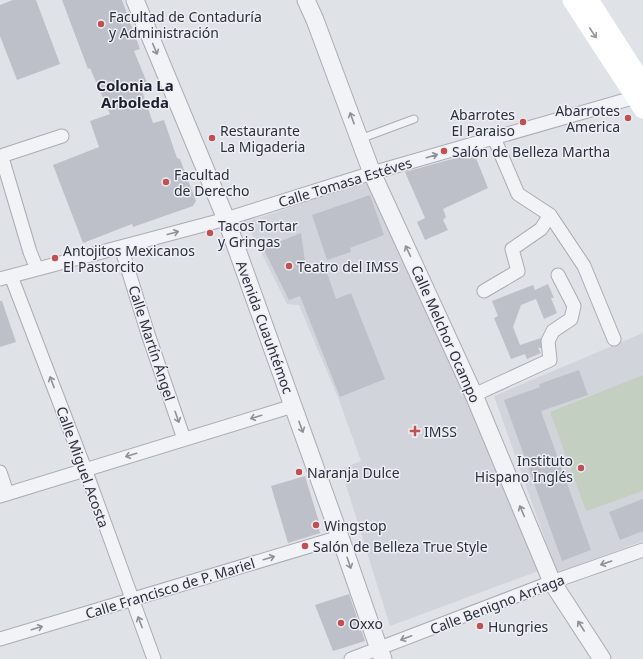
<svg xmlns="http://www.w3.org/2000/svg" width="643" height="659" viewBox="0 0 643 659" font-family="'Noto Sans',sans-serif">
<rect width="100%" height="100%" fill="#dfe2e7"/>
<path fill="#d2d4dc" d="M372,182L541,570L390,626L341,469L361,461L339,400L299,305L287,304L246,222L289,208L317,196Z
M643,333V541L557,573L494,396Z"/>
<path fill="#c3d0c1" d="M643,375V491L586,511L550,412Z"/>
<path fill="#bdc0c9" d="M13,0H36L60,64L17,80L0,36V5Z
M62,0H122L140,49L134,51L148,85L141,88L153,123L164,120L177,158L180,159L196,201L193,206L133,227L132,224L83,243L53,165L99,147L90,121L110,114L90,68L88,69Z
M474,153L488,188L443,209L446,217L443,220L448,230L425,240L417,222L425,218L405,172Z
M370,195L384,235L350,248L351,252L327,260L312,215Z
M301,233L306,267L323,261L336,299L351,293L385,379L340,397L300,296L289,300L263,248Z
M548,284L554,298H551L557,313L544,319L536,299L521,305L513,327L520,345L541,338V348H538L541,353L527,359L525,354L511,359L494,318L498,316L492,301L533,285L535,290Z
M0,301H2L16,342L0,347Z
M579,370L588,395L541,411L591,550L562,561L504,400L540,387L539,384Z
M305,476L319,522L317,523L320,533L288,543L271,486Z
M643,499V531L620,540L609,512Z
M349,594L365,641L333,651L315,605Z"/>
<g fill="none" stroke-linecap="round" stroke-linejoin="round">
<defs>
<path id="service" d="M360,139L414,119"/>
<path id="minor" d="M494,138L518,194L550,215L584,266L614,339
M121,247L148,334L184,439
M37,269L30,252L3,161L4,155L62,136
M11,276L85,469L154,659
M0,279L226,219L372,173L643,95
M484,291L518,271L512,249L541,229L550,215
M474,395L550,360L548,341L553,331L571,319L574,306L558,275
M0,472L7,493
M0,496L293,406
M0,639L340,537
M351,659L552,582L643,550"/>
<path id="tertiary" d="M135,0L226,219L340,537L379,649L383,659
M306,0L315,20L372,173L474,395L552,582L602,659"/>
</defs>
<use href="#service" stroke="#a9acb4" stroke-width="9"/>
<use href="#minor" stroke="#a9acb4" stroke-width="15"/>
<use href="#tertiary" stroke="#a9acb4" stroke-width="19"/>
<use href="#service" stroke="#f2f3f6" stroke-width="7"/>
<use href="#minor" stroke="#f2f3f6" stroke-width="13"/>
<use href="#tertiary" stroke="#f2f3f6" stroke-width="17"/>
<path stroke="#fff" stroke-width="19" d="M572,0L643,109
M589,0L643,84"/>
</g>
<defs><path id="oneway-shaft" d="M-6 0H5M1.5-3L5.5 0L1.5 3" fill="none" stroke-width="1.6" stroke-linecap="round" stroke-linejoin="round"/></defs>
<use stroke="#94979e" href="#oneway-shaft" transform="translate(593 33) rotate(57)"/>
<g stroke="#8e919a">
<use href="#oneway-shaft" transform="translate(155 49) rotate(68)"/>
<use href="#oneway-shaft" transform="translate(352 118) rotate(-110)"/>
<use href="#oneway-shaft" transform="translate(432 156) rotate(-16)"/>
<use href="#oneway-shaft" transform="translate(173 233) rotate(-15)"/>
<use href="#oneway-shaft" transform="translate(408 251) rotate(-115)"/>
<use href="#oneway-shaft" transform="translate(52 382) rotate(-111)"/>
<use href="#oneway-shaft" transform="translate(177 417) rotate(71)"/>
<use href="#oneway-shaft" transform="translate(256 417) rotate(163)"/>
<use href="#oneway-shaft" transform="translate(301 427) rotate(70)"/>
<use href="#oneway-shaft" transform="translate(131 455) rotate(163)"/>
<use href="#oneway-shaft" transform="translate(522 511) rotate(-113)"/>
<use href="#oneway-shaft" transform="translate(269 558) rotate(-17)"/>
<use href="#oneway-shaft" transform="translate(349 563) rotate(71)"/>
<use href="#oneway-shaft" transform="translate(606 563) rotate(161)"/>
<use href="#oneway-shaft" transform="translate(140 622) rotate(-111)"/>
<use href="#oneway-shaft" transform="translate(581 626) rotate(-123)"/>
<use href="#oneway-shaft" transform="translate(37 628) rotate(-17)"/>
<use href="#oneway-shaft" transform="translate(406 638) rotate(159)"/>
</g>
<g fill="#c14f54" stroke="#eff0f5" stroke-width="1.5">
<circle cx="101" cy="24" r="4"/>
<circle cx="628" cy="118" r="4"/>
<circle cx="523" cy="122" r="4"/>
<circle cx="212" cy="138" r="4"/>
<circle cx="444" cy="151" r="4"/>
<circle cx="166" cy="182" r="4"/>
<circle cx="210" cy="233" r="4"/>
<circle cx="55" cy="258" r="4"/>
<circle cx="289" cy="266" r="4"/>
<path d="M413 425h4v4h4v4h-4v4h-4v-4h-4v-4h4z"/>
<circle cx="581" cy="468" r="4"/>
<circle cx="299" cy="472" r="4"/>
<circle cx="316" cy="525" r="4"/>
<circle cx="305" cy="546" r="4"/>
<circle cx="341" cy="623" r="4"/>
<circle cx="480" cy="626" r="4"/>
</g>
<g text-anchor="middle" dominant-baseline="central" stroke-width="3" stroke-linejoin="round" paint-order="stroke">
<g font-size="14" fill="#2a2f3d" stroke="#eff0f5" text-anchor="start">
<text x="109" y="16">Facultad de Contaduría<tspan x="109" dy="16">y Administración</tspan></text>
<text x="620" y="110" text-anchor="end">Abarrotes<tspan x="620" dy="16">America</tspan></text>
<text x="515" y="114" text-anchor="end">Abarrotes<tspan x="515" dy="16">El Paraiso</tspan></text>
<text x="220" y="130">Restaurante<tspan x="220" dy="16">La Migaderia</tspan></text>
<text x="452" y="151">Salón de Belleza Martha</text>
<text x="174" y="174">Facultad<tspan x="174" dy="16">de Derecho</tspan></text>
<text x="218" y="225">Tacos Tortar<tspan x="218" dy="16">y Gringas</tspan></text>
<text x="63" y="250">Antojitos Mexicanos<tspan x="63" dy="16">El Pastorcito</tspan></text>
<text x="297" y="266">Teatro del IMSS</text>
<text x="424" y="431">IMSS</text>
<text x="573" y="460" text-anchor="end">Instituto<tspan x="573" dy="16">Hispano Inglés</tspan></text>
<text x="307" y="472">Naranja Dulce</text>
<text x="324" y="525">Wingstop</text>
<text x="313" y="546">Salón de Belleza True Style</text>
<text x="349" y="623">Oxxo</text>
<text x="488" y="626">Hungries</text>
</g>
<g font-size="14" fill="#2a2f3d" stroke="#eff0f5">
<text transform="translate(345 182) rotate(-17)">Calle Tomasa Estéves</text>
<text transform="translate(265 327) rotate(70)">Avenida Cuauhtémoc</text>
<text transform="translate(446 334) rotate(66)">Calle Melchor Ocampo</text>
<text transform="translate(152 343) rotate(72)">Calle Martín Ángel</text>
<text transform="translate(83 467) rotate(70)">Calle Miguel Acosta</text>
<text transform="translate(170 588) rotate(-17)">Calle Francisco de P. Mariel</text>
<text transform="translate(497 604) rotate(-21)">Calle Benigno Arriaga</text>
</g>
<g font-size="15" font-weight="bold" fill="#1c202e" stroke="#eff0f5">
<text x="135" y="85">Colonia La<tspan x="135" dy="17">Arboleda</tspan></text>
</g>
</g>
</svg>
